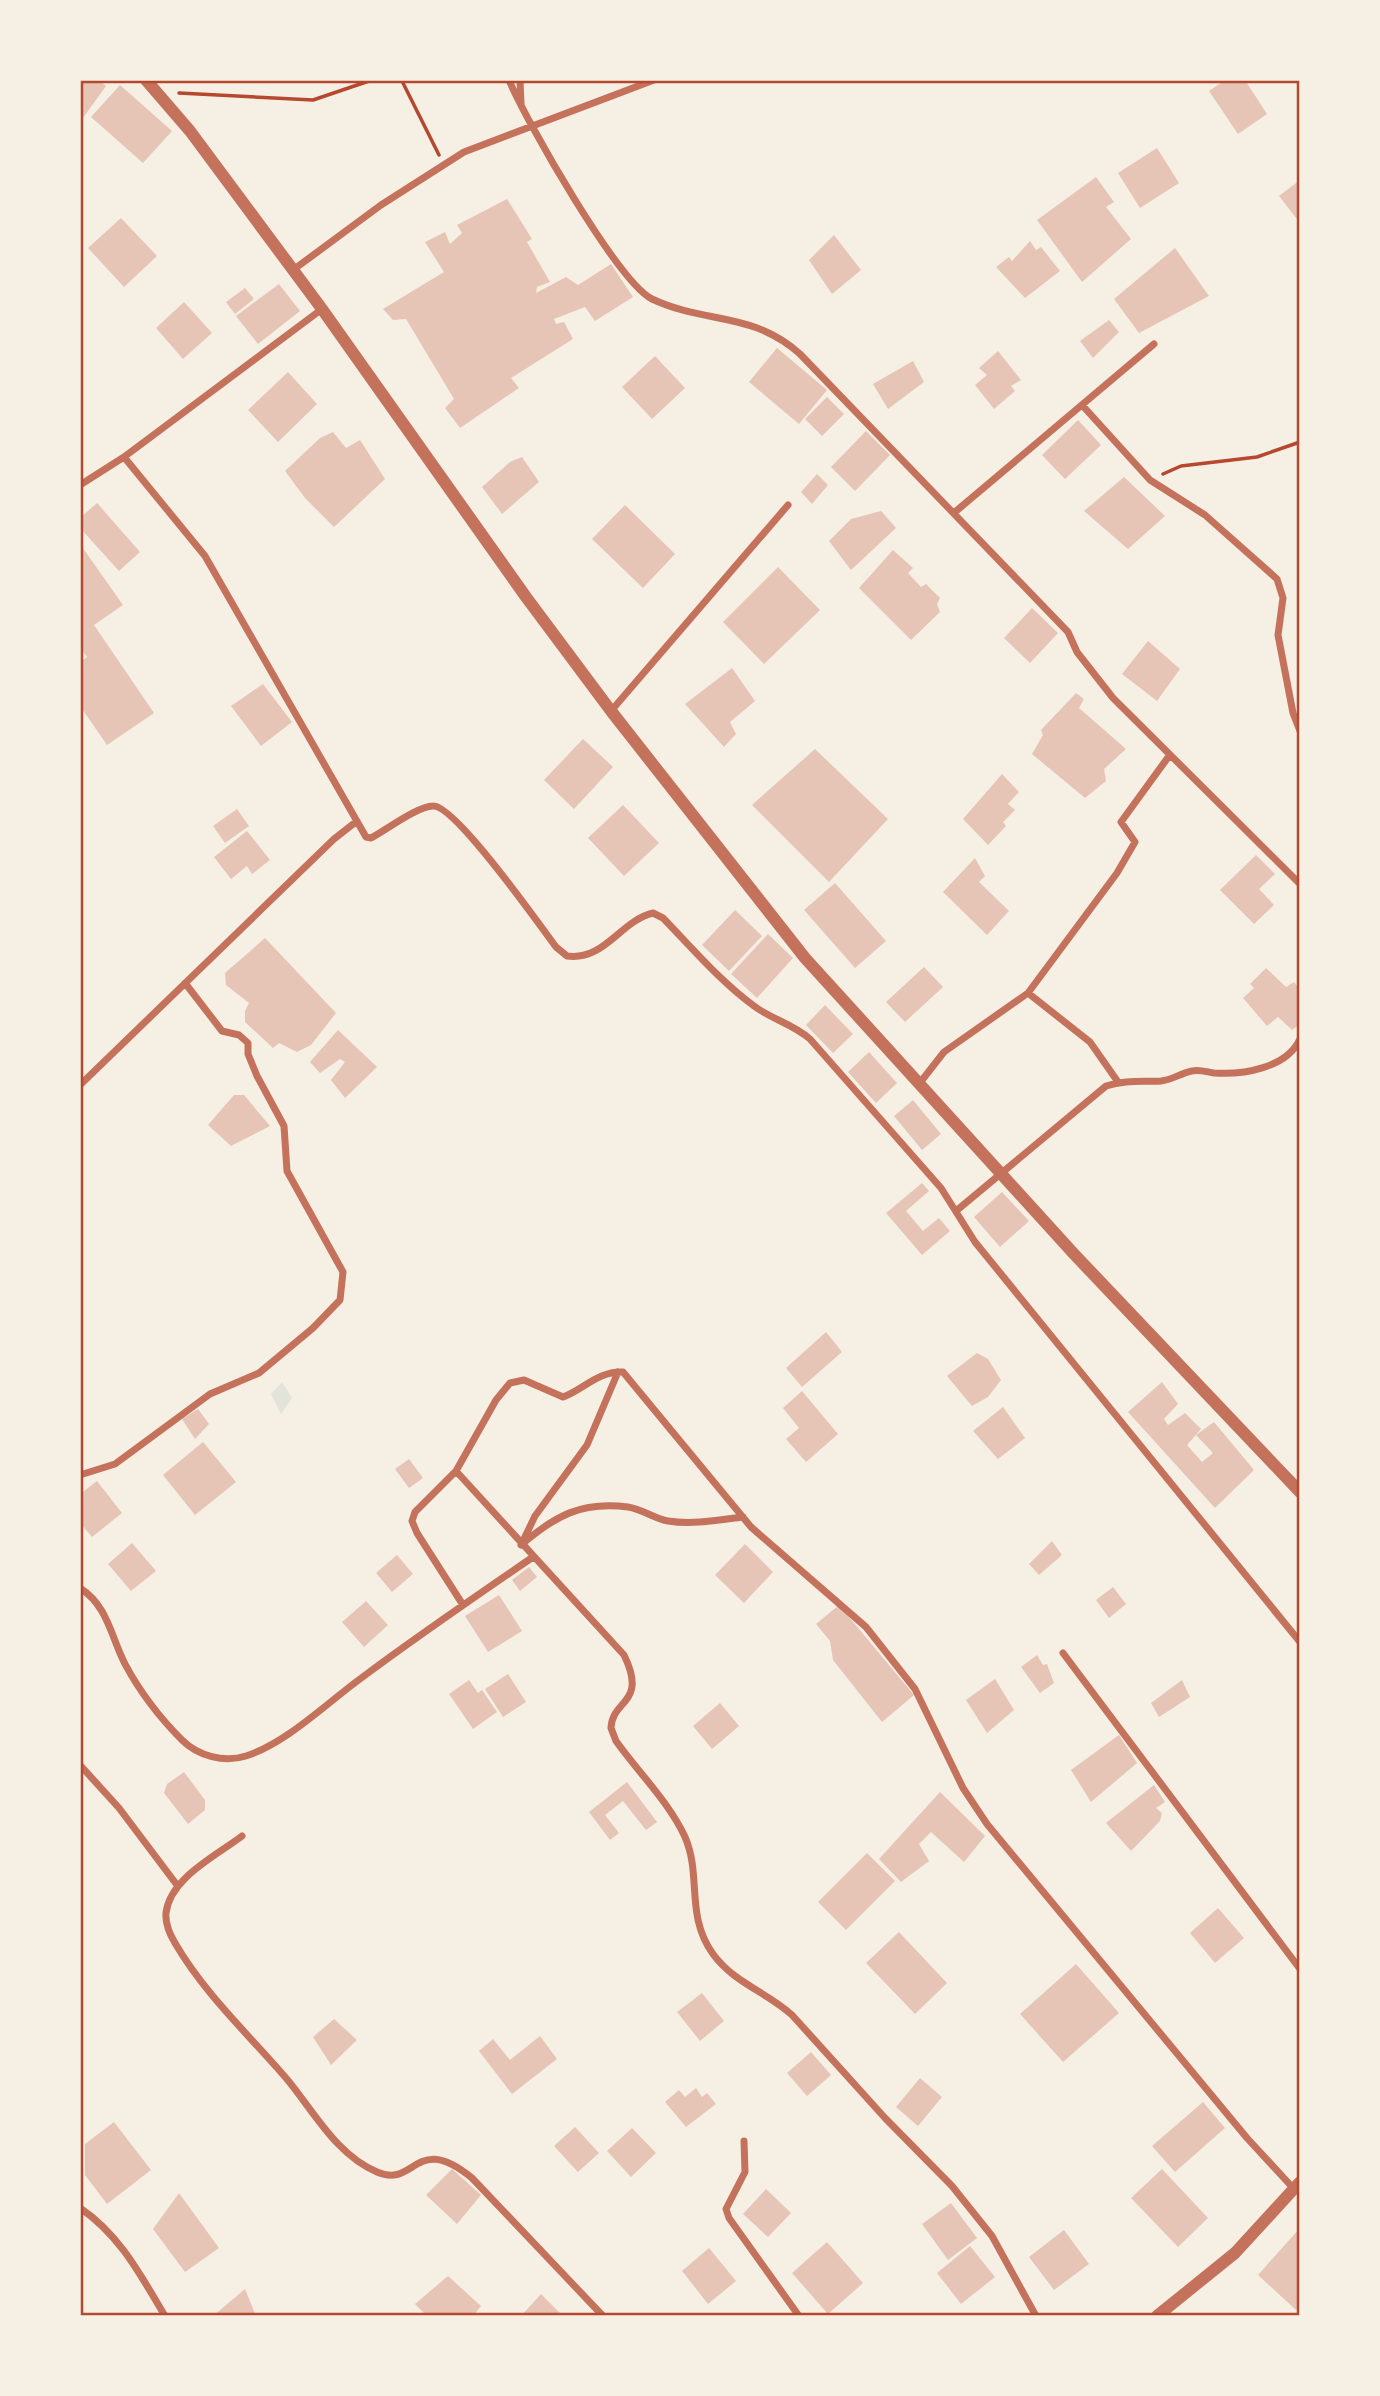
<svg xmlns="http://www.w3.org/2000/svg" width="1380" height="2396" viewBox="0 0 1380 2396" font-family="Arial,sans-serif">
<rect width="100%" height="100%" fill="#f6efe4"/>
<path fill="#e2e4dc" d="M282,1382L292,1398L281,1414L271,1394Z"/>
<path fill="#e6c5b7" d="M80,80H99L106,86L80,122Z
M1225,80H1245L1267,114L1238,134L1209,91Z
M120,85L172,131L143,163L91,117Z
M1157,148L1179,183L1140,208L1118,173Z
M1096,177L1114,202L1106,207L1131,239L1082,282L1037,220Z
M1300,180V223L1279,196Z
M507,199L532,239L527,242L550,282L537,287L536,293L566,277L578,285L611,264L633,297L595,321L585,307L554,319L556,324L564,322L573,339L511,378L519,388L460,428L445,408L454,399L406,319L393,320L383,309L444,272L425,242L445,232L450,244L462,233L457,225Z
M121,218L157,256L124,287L88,248Z
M834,235L861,270L832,294L809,260Z
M1030,241L1036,250L1041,247L1060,271L1025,298L996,267L1009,257L1012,261Z
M1175,248L1209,296L1139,333L1114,299Z
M279,284L300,311L258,344L236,316Z
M245,288L254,299L235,314L226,302Z
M184,302L212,333L183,359L156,328Z
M1109,320L1119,332L1093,358L1080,341Z
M777,348L827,390L799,424L749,382Z
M998,351L1021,380L1011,386L1015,391L994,409L975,385L987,375L979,368Z
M655,356L685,388L652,419L622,387Z
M913,361L924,382L888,409L873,384Z
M288,372L317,404L278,442L248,410Z
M827,397L844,414L822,436L805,419Z
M1078,420L1101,445L1065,479L1042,455Z
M866,431L890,455L855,491L831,467Z
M333,432L346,448L360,440L385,479L334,527L305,498L285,471L320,438Z
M522,457L539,482L502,514L482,487L510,462Z
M817,474L828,485L812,504L801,492Z
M1124,477L1165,516L1128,549L1084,511Z
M97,503L140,552L119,571L80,528V518Z
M625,505L675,554L643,588L592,539Z
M881,511L896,528L851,570L829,541L851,519Z
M80,544L123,605L94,625L154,713L107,745L80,706V662L87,657L80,648Z
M893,550L913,568L908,573L921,587L926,584L940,598L937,604L940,612L911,640L859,588Z
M778,567L820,610L764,664L723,622Z
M1032,608L1058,633L1030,663L1004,638Z
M1148,641L1180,669L1157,701L1122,674Z
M732,668L755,701L730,722L736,734L724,747L685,704Z
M263,684L292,722L261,746L231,706Z
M1076,693L1084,699L1079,708L1126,749L1104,769L1106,781L1085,798L1032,754L1043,735L1041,730Z
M583,739L613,767L574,809L544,780Z
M815,749L888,819L829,882L752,805Z
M1002,774L1019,792L1008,804L1015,810L1003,822L1006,826L988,845L963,819Z
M623,805L659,843L624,876L588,838Z
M237,809L249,826L225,843L213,826Z
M247,831L270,860L252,874L247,866L231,879L214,857Z
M1256,855L1275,874L1259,889L1274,905L1254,924L1220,890Z
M975,858L985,876L979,882L1009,911L987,935L943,892Z
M835,883L886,941L855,968L804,910Z
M735,910L762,936L729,971L702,945Z
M768,934L793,958L757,998L731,974Z
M265,938L336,1013L311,1045L297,1052L279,1043L273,1048L245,1022V1011L249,1003L226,985L225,973Z
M924,967L943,987L905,1022L886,1002Z
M1266,968L1286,987L1294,982L1300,989V1024L1292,1030L1278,1017L1267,1026L1243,998L1254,988L1250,984Z
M825,1005L853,1034L833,1053L806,1025Z
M338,1030L377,1067L345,1098L331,1080L345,1062L340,1059L320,1073L310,1062Z
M869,1052L897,1083L876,1103L848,1072Z
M234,1095H244L270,1126L231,1146L208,1125Z
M913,1100L941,1134L922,1150L894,1116Z
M922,1183L929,1191L906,1211L923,1231L939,1218L950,1231L922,1255L886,1213Z
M1002,1192L1029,1221L1000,1247L974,1217Z
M826,1332L842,1352L802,1387L786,1368Z
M977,1353L988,1359L1001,1380L988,1397L972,1406L947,1376Z
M1162,1382L1178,1404L1164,1419L1168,1425L1185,1413L1201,1429L1187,1445L1202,1462L1213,1453L1196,1435L1214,1422L1254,1470L1215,1508L1128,1412Z
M802,1391L838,1434L806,1462L786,1439L799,1428L783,1408Z
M1003,1407L1025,1438L998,1459L973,1431Z
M198,1409L209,1424L195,1439L182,1419Z
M203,1442L236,1482L195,1515L163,1475Z
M409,1459L423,1478L409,1488L395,1469Z
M97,1481L122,1513L92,1537L80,1523V1494Z
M1052,1541L1062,1555L1039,1575L1029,1564Z
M132,1543L156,1571L131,1591L108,1564Z
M745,1544L773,1572L744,1603L715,1575Z
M397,1555L413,1574L392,1592L376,1573Z
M529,1567L537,1577L520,1591L512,1580Z
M1113,1587L1126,1604L1109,1618L1096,1600Z
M499,1595L522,1631L488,1652L465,1616Z
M366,1601L388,1625L364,1647L342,1622Z
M839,1605L914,1695L882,1722L833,1660L830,1641L816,1624Z
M1037,1655L1043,1665L1047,1664L1054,1683L1040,1693L1021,1667Z
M508,1674L526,1702L503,1717L485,1689Z
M995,1679L1014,1710L987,1733L966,1700Z
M469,1680L478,1693L482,1690L497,1712L473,1729L449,1694Z
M1182,1680L1190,1697L1159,1717L1151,1703Z
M720,1703L739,1726L712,1749L693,1726Z
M1119,1735L1137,1763L1091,1802L1071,1770Z
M184,1772L205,1800V1810L188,1824L164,1793L167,1784Z
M627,1782L657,1822L646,1830L623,1801L605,1815L619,1833L610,1840L589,1812Z
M1154,1785L1165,1802L1156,1808L1162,1813L1160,1821L1131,1851L1106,1823Z
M940,1792L985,1836L964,1862L931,1832L919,1844L929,1861L901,1882L879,1859Z
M867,1853L895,1881L846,1930L818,1902Z
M1218,1908L1244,1938L1215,1963L1190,1933Z
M899,1932L947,1983L915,2014L866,1963Z
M1076,1964L1119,2013L1063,2062L1020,2014Z
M702,1993L724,2021L700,2041L677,2012Z
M334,2019L357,2040L331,2065L313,2037Z
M540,2036L557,2059L512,2094L479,2051L493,2039L510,2060Z
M811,2052L831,2075L807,2096L787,2073Z
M920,2078L942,2097L918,2126L896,2107Z
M696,2088L702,2097L707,2093L716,2104L686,2127L665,2102L679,2090L685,2097Z
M1203,2102L1225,2128L1175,2172L1152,2146Z
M114,2122L151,2170L107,2204L85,2175V2144Z
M575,2127L599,2153L578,2172L554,2146Z
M632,2128L656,2153L631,2177L607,2151Z
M452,2169L481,2195L457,2224L426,2195Z
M1162,2169L1208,2218L1178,2247L1131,2198Z
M766,2189L791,2213L768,2237L743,2214Z
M179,2193L219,2248L185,2272L153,2229Z
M951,2203L977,2238L948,2260L922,2224Z
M1300,2228V2306L1296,2310L1258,2275Z
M1064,2230L1089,2264L1054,2290L1029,2257Z
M827,2242L863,2283L828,2314L792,2273Z
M970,2246L995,2277L961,2304L937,2273Z
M709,2248L736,2281L708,2304L682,2271Z
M448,2276L481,2306L473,2316H427L415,2304Z
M245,2289L256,2316H213Z
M541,2294L563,2316H521Z"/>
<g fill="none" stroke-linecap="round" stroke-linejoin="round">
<path stroke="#b5482f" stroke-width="3.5" d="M396,80L402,81L439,155
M179,93L313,100L372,80
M1163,474L1181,466L1257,457L1300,442"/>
<path stroke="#c5725c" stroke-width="7" d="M509,80C526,121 618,282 652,299C705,324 752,311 800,354L1068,632L1077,652L1113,698L1300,884
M520,80L521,104
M293,270L381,205L464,152L654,80
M1082,405L1150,480L1205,515L1277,579L1283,598L1278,635L1293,713L1300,731
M124,457L205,556L366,837L371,838C386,830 418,806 433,806C455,805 539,924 556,947L567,956C605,961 620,921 653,913L663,918C692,948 720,981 754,1006C771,1019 793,1024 810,1039L941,1188L975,1242L1300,1642
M80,485L124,457L322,309
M955,512L1154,344
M611,711L788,505
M1028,993L1090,1042L1118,1082
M919,1084L944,1052L1028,993L1117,873L1135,842L1121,822L1169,756
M80,1085L334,839L357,821
M956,1211L1106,1086C1125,1080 1142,1082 1161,1081C1172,1080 1181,1073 1192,1071C1199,1069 1207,1072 1214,1073C1243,1075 1287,1068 1300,1039
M456,1471L624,1655C648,1704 612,1699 611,1728L616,1741C638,1772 669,1802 685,1837C702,1876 685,1915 713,1954C734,1983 767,1992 792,2015L885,2118L952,2186L992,2236L1036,2316
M80,1475L115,1464L210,1394L259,1373L313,1328L340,1300L343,1272L287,1171L284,1126L257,1076L248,1054V1043L239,1035L222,1031L185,983
M523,1541L535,1516L587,1445L618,1372
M521,1545C555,1516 581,1501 628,1507C642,1509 655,1519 668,1521C693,1525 719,1520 743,1517
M80,1588C108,1606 111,1637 125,1664C140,1692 160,1718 182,1740C198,1756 224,1763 246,1756C287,1743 329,1701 364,1676C419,1635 476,1596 533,1557
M463,1605L417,1533L412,1521L415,1512L456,1471L496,1400L510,1383L524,1380L563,1397C584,1389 598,1371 623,1372L751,1527L866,1627L915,1689L963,1788L987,1824L1247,2138L1294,2189
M1063,1653L1300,1969
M80,1765L119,1808L177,1885
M242,1836C216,1856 170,1878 166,1913C165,1924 169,1933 175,1943C204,1993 248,2034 286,2078C313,2110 336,2155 377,2172C416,2189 415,2131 472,2178L603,2316
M744,2141L745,2172L726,2209L729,2218L799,2316
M80,2208C120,2235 141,2276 165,2316"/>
<path stroke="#c5725c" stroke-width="12" d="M146,80L190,131L322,309L526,597L611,711L805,958L1074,1254L1300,1492
M1157,2316L1235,2253L1300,2182"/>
</g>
<rect width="1380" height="2396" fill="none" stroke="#f6efe4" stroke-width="164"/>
<rect x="82" y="82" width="1216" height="2232" fill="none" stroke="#b5482f" stroke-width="2.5"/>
</svg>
